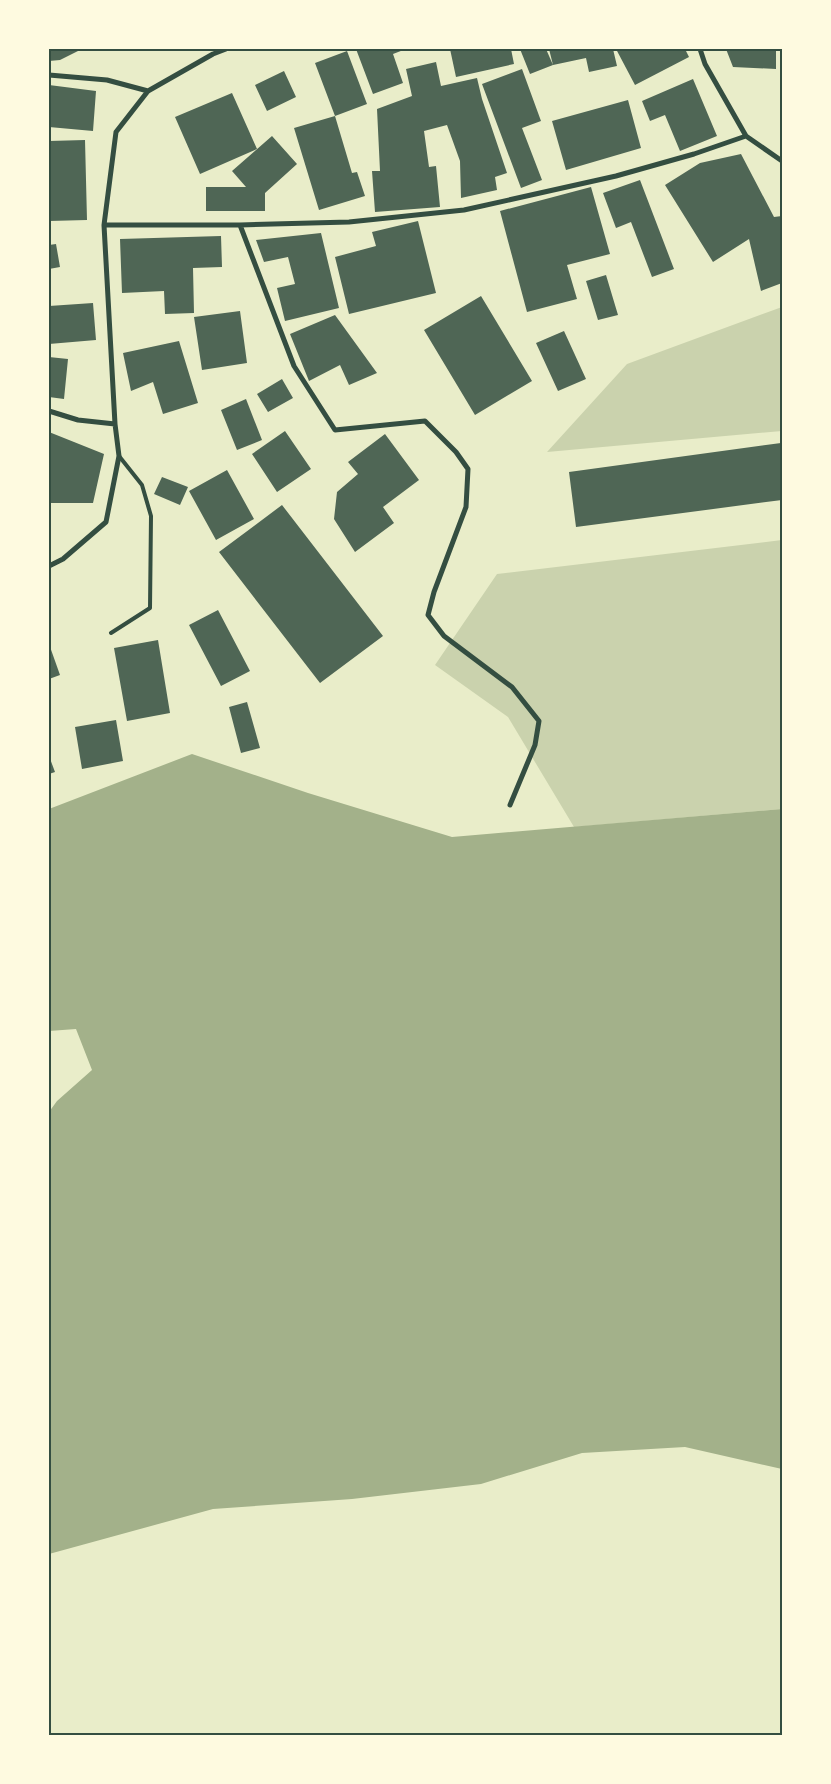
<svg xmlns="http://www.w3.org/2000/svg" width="831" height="1784" viewBox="0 0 831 1784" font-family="'Nunito Sans',sans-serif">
<rect width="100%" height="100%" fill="#e9edc9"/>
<path fill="#cad2ad" d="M782,307V431L547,452L627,364Z
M782,540V809L574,827L508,717L435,665L497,574Z"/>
<path fill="#a3b18a" d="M192,754L308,793L452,837L782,809V1469L685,1447L582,1453L481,1484L352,1499L213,1509L49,1554V1289L51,1288L49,1283V1112L57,1101L92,1070L76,1029L49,1031V809Z"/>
<path fill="#4f6655" d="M49,49H82L60,60L49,61Z
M356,49H406L393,54L403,83L373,94Z
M450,49H511L514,64L456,77Z
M520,49H546L553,65L530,74Z
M549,49H613L617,66L589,72L586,58L553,65Z
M616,49H685L689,57L635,85Z
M726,49H776V69L733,67Z
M347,51L367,104L335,116L315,63Z
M436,62L441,86L477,78L482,99L507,173L495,177L497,190L461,198L460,161L447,125L424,131L429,167L436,166L440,207L375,212L372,171H380L377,109L412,96L406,69Z
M522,69L541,121L522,128L542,180L521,188L482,84Z
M284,71L296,97L267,111L255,85Z
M693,79L717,136L680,151L665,115L650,121L642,101Z
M49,85L96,91L93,131L49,127Z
M232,93L257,149L200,174L175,117Z
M628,100L641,148L566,170L552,121Z
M335,116L352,173L357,172L365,196L319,210L294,128Z
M272,136L297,164L265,193V211H206V187H246L232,171Z
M85,140L87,220L49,221V141Z
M741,154L774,217L782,216V283L761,291L749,239L713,262L665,185L700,163Z
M640,180L674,269L652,277L631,222L616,228L603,193Z
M591,187L610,254L567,265L577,299L527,312L500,211Z
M418,221L436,293L349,314L335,257L376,246L372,232Z
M321,233L339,308L285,321L277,288L295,284L288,257L264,262L256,240Z
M221,236L222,267L193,268L194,313L165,314L164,291L122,293L120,239Z
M56,244L60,267L49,269V245Z
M606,275L618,315L598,320L586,281Z
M481,296L532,381L475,415L424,330Z
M93,303L96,340L49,344V306Z
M240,311L247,363L202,370L194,317Z
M335,315L377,373L349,385L340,365L309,381L290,334Z
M564,331L586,379L558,391L536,343Z
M179,341L198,403L163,414L153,382L131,391L123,353Z
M49,357L68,359L64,399L49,397Z
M282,379L293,398L268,412L257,394Z
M246,399L262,440L237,450L221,410Z
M285,431L311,469L277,492L252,454Z
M49,432L104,454L93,503H49Z
M385,434L419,480L383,507L394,523L355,552L334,519L337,492L358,474L348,462Z
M781,443L782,500L576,527L569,472Z
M227,470L254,519L216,540L189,491Z
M162,477L188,487L180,505L154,494Z
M282,505L383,636L320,683L219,552Z
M218,610L250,671L221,686L189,625Z
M158,640L170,713L127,721L114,648Z
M49,644L60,675L49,679Z
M247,702L260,748L241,753L229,707Z
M116,720L123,761L82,769L75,727Z
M49,756L55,772L49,774Z"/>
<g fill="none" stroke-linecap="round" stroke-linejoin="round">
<path stroke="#344e41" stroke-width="4" d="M111,633L150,608L151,516L142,485L119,456"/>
<path stroke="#344e41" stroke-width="5" d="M700,49L705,64L746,136L782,161
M49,75L107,80L148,91
M104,225H240L349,222L464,210L616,176L694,154L746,136
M240,225L294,366L335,430L425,421L456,452L468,469L466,507L434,592L428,615L444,636L512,687L539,721L535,745L510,805
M49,411L78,420L115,424
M49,566L63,559L106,522L119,456L115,424L104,225L116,132L148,91L213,54L226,49"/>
</g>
<rect width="831" height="1784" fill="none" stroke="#fefae0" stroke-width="100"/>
<rect x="50" y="50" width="731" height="1684" fill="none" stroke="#344e41" stroke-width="2"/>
</svg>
